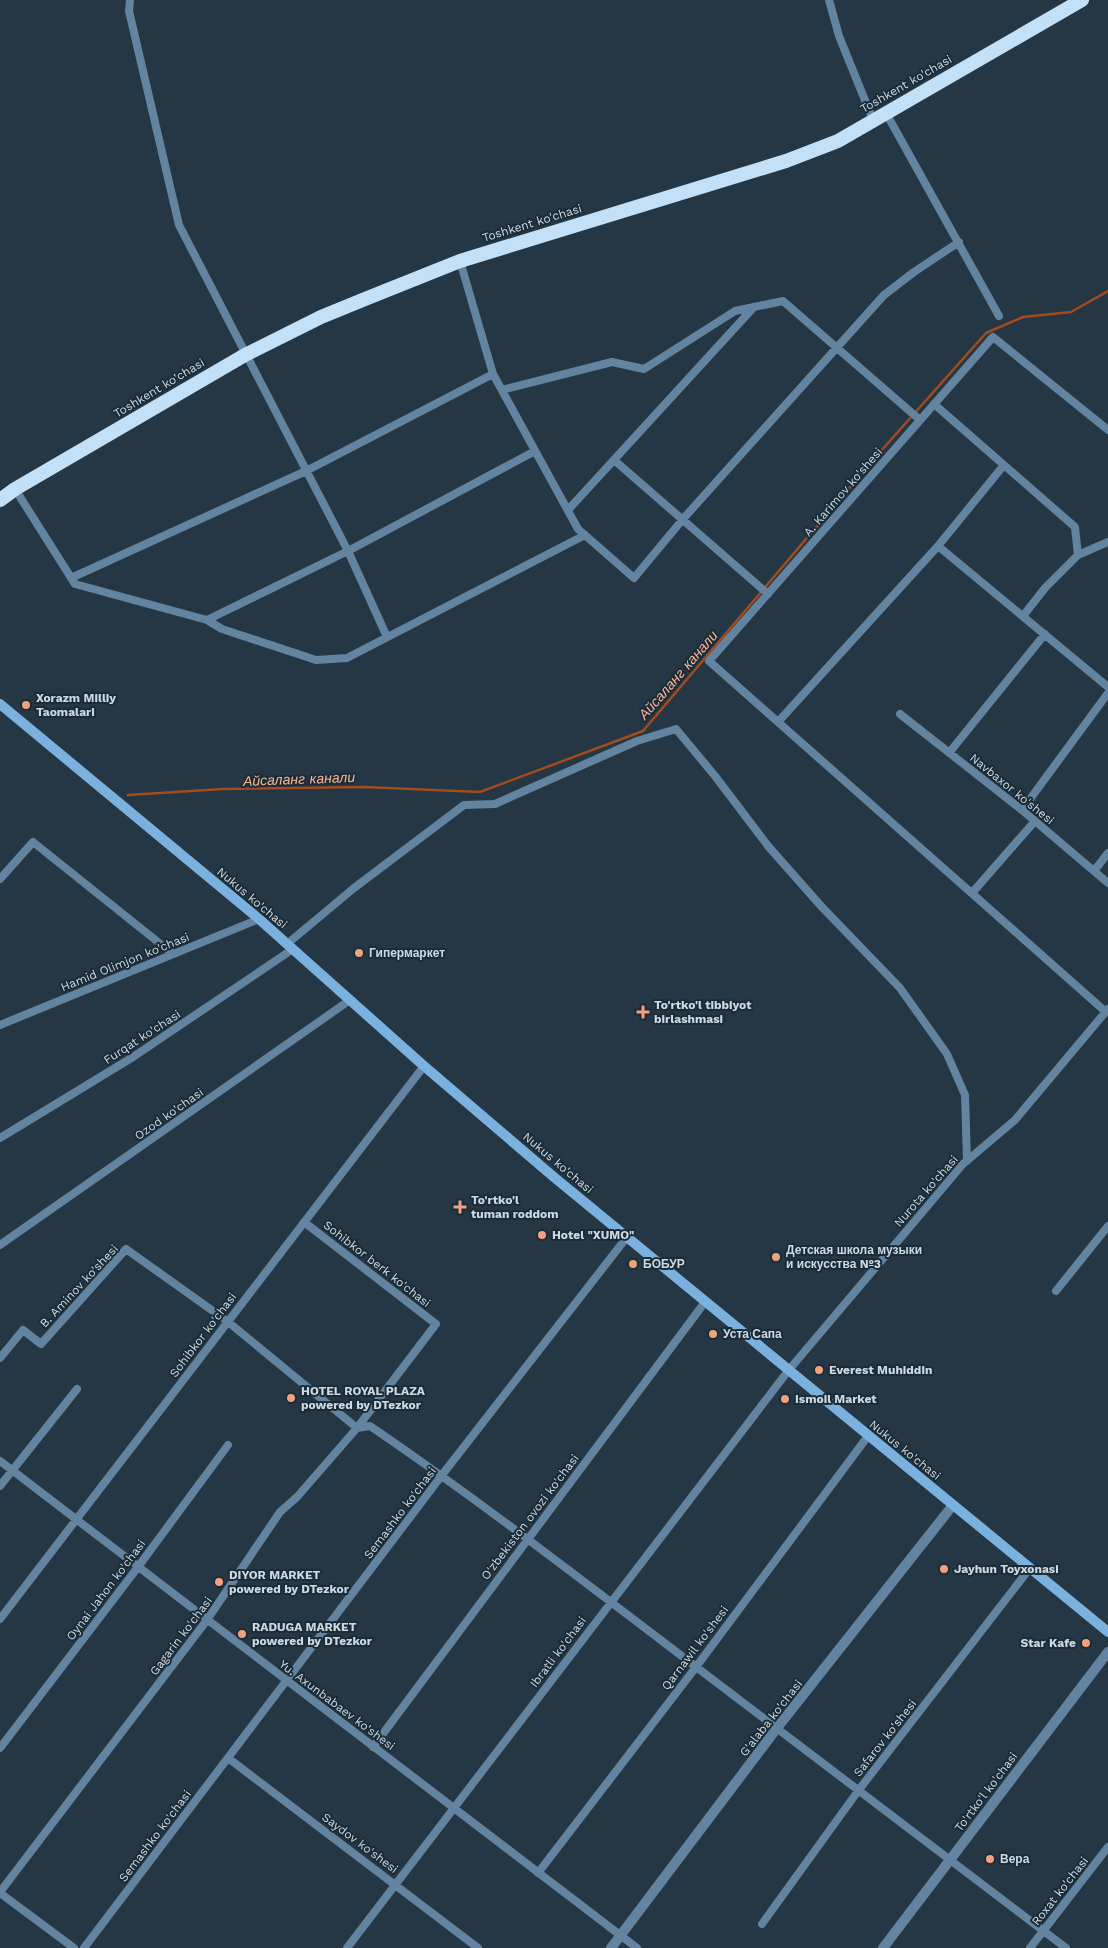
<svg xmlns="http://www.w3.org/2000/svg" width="1108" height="1948" viewBox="0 0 1108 1948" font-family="'Work Sans',sans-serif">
<rect width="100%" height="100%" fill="#253644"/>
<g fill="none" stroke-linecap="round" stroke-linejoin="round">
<path stroke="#a34b1d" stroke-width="2.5" d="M128,795L223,789L364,787L480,792L643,731L880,452L986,333L1023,317L1071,312L1108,291"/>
<path stroke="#6284a1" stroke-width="8" d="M130,0L129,11L179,225L348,551L387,637
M829,0L839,36L873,120
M886,113L999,316
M460,261L493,374L578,529L634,578L683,519L884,295L914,272L959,242
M502,390L612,362L644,369L735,311L783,301L920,420
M934,404L1075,527L1078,555
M614,460L768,594
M15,489L75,584L207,620L348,551L535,451
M568,510L754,307
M938,546L1108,687
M71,578L306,471L493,374
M1023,616L1045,588L1078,555L1108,542
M207,620L222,629L316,660L347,658L585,535
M900,714L1022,810L1108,883
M778,722L938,546L1004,465
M949,753L1045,634
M1022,810L1108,693
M1094,871L1108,853
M0,879L33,842L173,954
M972,893L1035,821
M287,944L354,888L464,805L495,804L637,741L676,729L715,776L768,846L821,906L900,988L947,1054L965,1095L967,1161
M1106,1012L709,661L993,337L1108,430
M0,1025L259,919
M0,1138L133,1057L293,949
M0,1245L350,1000
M1056,1291L1108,1226
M0,1358L23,1330L41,1344L126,1249L227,1321L357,1428L370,1426C470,1494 566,1568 662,1641C797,1743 932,1845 1066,1948
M0,1461L637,1948
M0,1486L77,1389
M0,1619L424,1066
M373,1747L705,1302
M0,1748L138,1567L228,1445
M228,1758L478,1948
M538,1873L696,1667L868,1436
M0,1892L207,1620L280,1512L297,1497L357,1428L436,1324L304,1222
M0,1893L74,1948
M762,1924L858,1791L1030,1568
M84,1948L442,1475L627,1237
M347,1948L788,1371L963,1164L1015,1120L1108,1009
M1030,1948L1108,1847"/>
<path stroke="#6284a1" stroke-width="10" d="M611,1948L777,1728L953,1505
M883,1948L1108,1652"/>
<path stroke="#7ab1df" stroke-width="10" d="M0,704L259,919L424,1066L555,1178L1108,1632"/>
<path stroke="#c2e0f8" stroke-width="14" d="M0,500L15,489L245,355L321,317L365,299L460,261L786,161L838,141L1082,0"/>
</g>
<g fill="#f1a17d" stroke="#1b2c39" stroke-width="2">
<circle cx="26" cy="705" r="5"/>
<circle cx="359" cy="953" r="5"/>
<path d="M640.5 1004.5h5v5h5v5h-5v5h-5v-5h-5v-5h5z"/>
<path d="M457.5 1199.5h5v5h5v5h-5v5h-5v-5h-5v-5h5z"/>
<circle cx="542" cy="1235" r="5"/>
<circle cx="776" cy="1257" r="5"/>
<circle cx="633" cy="1264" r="5"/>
<circle cx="713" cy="1334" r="5"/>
<circle cx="819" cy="1370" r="5"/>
<circle cx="291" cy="1398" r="5"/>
<circle cx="785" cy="1399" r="5"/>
<circle cx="944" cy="1569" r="5"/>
<circle cx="219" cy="1582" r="5"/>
<circle cx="242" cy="1634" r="5"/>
<circle cx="1086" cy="1643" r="5"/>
<circle cx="990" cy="1859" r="5"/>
</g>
<g text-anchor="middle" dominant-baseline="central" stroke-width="4" stroke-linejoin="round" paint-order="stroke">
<g font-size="12" fill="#cfd9e2" stroke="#1b2c39">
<text transform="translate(906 84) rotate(-30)">Toshkent ko'chasi</text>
<text transform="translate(532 223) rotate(-17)">Toshkent ko'chasi</text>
<text transform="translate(159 388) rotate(-31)">Toshkent ko'chasi</text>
<text transform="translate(843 492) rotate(-49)">A. Karimov ko'shesi</text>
<text transform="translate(1012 789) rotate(39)">Navbaxor ko'shesi</text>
<text transform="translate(252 898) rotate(40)">Nukus ko'chasi</text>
<text transform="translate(125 962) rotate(-22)">Hamid Olimjon ko'chasi</text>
<text transform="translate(142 1037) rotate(-33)">Furqat ko'chasi</text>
<text transform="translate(169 1114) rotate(-35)">Ozod ko'chasi</text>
<text transform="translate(558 1163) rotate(40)">Nukus ko'chasi</text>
<text transform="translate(926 1191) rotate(-49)">Nurota ko'chasi</text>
<text transform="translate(377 1264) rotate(38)">Sohibkor berk ko'chasi</text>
<text transform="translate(79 1286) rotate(-47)">B. Aminov ko'shesi</text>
<text transform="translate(203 1335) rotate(-53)">Sohibkor ko'chasi</text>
<text transform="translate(905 1450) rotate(39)">Nukus ko'chasi</text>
<text transform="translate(400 1513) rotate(-53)">Semashko ko'chasi</text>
<text transform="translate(530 1517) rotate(-53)">O'zbekiston ovozi ko'chasi</text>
<text transform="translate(106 1590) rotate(-53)">Oynai Jahon ko'chasi</text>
<text transform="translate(181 1636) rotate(-53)">Gagarin ko'chasi</text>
<text transform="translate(695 1648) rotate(-53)">Qarnawil ko'shesi</text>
<text transform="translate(558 1652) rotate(-53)">Ibratli ko'chasi</text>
<text transform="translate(337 1705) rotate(37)">Yu. Axunbabaev ko'shesi</text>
<text transform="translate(771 1718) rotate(-52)">G'alaba ko'chasi</text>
<text transform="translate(885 1738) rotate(-52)">Safarov ko'shesi</text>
<text transform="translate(986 1792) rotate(-53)">To'rtko'l ko'chasi</text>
<text transform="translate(155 1836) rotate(-53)">Semashko ko'chasi</text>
<text transform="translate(360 1843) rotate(37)">Saydov ko'shesi</text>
<text transform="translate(1060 1891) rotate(-52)">Roxat ko'chasi</text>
</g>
<g font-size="12" font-weight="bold" fill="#cfd9e2" stroke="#1b2c39" text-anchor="start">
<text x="36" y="698">Xorazm Milliy<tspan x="36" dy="14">Taomalari</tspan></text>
<text x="369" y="953">Гипермаркет</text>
<text x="654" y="1005">To'rtko'l tibbiyot<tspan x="654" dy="14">birlashmasi</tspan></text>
<text x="471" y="1200">To'rtko'l<tspan x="471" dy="14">tuman roddom</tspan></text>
<text x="552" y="1235">Hotel "XUMO"</text>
<text x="786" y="1250">Детская школа музыки<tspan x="786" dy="14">и искусства №3</tspan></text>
<text x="643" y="1264">БОБУР</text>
<text x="723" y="1334">Уста Сапа</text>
<text x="829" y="1370">Everest Muhiddin</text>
<text x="301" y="1391">HOTEL ROYAL PLAZA<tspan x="301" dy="14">powered by DTezkor</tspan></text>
<text x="795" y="1399">Ismoil Market</text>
<text x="954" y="1569">Jayhun Toyxonasi</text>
<text x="229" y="1575">DIYOR MARKET<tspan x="229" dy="14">powered by DTezkor</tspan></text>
<text x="252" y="1627">RADUGA MARKET<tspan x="252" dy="14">powered by DTezkor</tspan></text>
<text x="1076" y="1643" text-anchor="end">Star Kafe</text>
<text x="1000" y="1859">Вера</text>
</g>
<g font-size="14" font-style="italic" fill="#fdb594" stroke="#1b2c39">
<text transform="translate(678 675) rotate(-49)">Айсаланг канали</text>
<text transform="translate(299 779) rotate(-2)">Айсаланг канали</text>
</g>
</g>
</svg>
